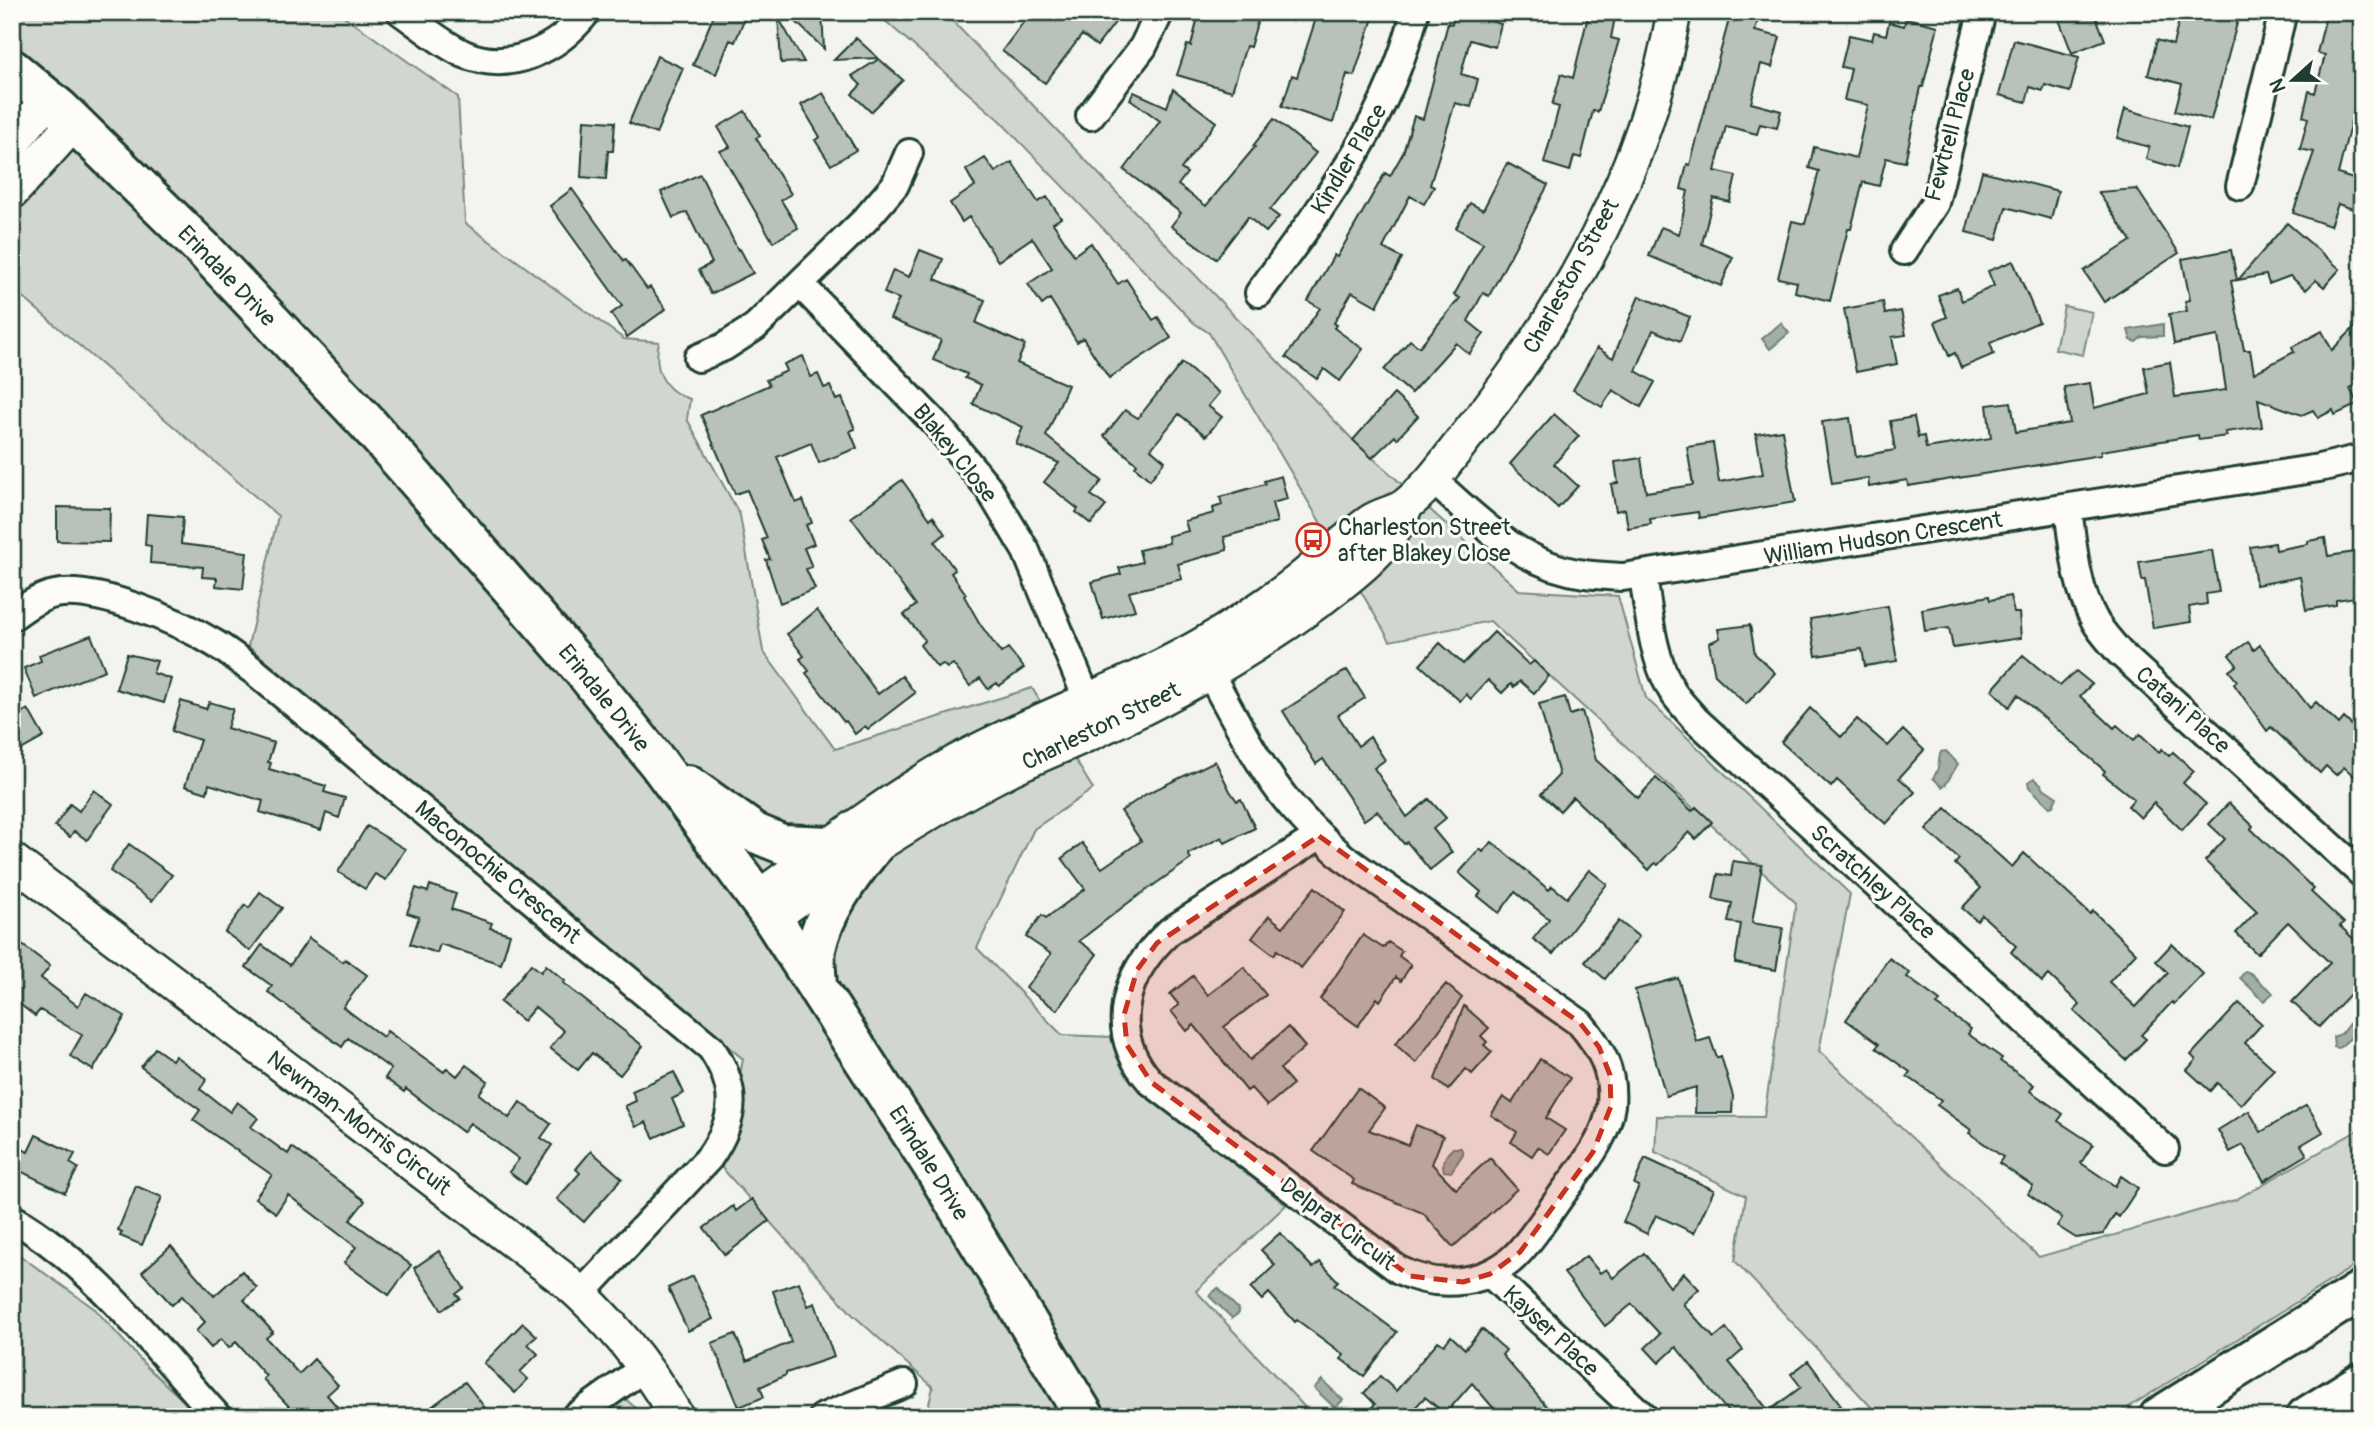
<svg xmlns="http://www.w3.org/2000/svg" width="2374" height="1429" viewBox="0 0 2374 1429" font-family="Pangolin,sans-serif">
<rect width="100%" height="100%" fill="#f4f4ef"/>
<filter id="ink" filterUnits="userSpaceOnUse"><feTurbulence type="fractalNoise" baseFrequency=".0143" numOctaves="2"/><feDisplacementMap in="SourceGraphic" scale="14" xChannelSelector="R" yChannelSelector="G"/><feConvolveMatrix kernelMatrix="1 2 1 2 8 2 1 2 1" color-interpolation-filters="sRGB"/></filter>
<g filter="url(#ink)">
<path fill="#d1d6d1" stroke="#788a82" stroke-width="2" d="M12,12H338L458,97L465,223L624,339L659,342C653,369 663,391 690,399L687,419L740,515L763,651L835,749L1032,688L1093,789L1034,829L977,948L1062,1035L1113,1037L1130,1080L1286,1205L1196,1291L1314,1417H926L933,1387L852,1314L722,1168L743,1059L248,646L278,516L12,288Z
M875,12H944L1353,440L1519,590L1618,596L1646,698L1850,894L1819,1051L2039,1257L2235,1200L2362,1128V1261L2113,1417H1864L1873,1409L1735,1261L1746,1196L1655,1152L1657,1116L1764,1117L1796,903L1490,621L1390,641L1209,333L1194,323L999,120Z
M2064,306L2092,312L2083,355L2055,349Z
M12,1250L95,1309L147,1367L189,1406L197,1417H12Z
M614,1389L646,1417H576Z"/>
<path fill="#a3aea7" stroke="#6e8179" stroke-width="2" d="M1781,323L1789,333L1770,349L1762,339Z
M2163,324V336L2142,337L2136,342L2131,340L2128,330Z
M1946,751L1958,764L1946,784L1942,787L1933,778C1941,768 1937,761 1941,752Z
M2034,778L2041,784L2042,787L2057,797L2053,806L2050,807L2029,787L2028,782Z
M2245,971C2254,973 2254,978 2261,983C2265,987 2269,988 2273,993L2264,1001L2240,978Z
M2351,1021H2357L2362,1028L2339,1048L2334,1047L2333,1037L2341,1034Z
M1453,1148H1461L1463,1154L1451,1172L1444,1171C1441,1162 1446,1154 1453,1148Z
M1218,1288L1238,1309L1239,1313L1232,1318L1209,1296Z
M1322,1380L1343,1400L1335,1408L1314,1388Z"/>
<path fill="#b9c1bb" stroke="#1f3d34" stroke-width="2" d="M715,12H747L735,42L730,40L716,74L693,65Z
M786,12H822L824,49Z
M1031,12H1123L1097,46L1082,35L1045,83L1002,51Z
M1206,12H1249L1259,16L1250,47L1246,46L1232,91L1177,75L1187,45L1191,46L1198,17H1204Z
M1318,12H1375L1354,76L1347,74L1333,123L1282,106L1292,75L1297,77Z
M1456,12L1501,24L1495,47L1470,40L1461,74L1478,79L1471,107L1455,103L1430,185L1434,187L1424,204L1410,196L1383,248L1402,258L1377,306L1352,292L1334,323L1337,325L1334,328L1363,349L1340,381L1324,369L1317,379L1286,357L1320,308L1308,301L1334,255L1337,257L1385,173L1390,176L1403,153L1414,116L1423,119L1448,23L1452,24Z
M1589,12H1616L1611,38L1619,40L1598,112L1593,111L1581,158L1574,156L1570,171L1544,163L1559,107L1552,105L1561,74L1573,78Z
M1731,12H1760L1755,31L1780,37L1772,67L1761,64L1751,103L1781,111L1777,128L1760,124L1757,134L1726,126L1715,171L1736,176L1730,202L1713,198L1702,244L1733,257L1721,286L1649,256L1661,227L1679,234L1688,191L1681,189L1687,164L1690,165Z
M2056,12H2094L2105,40L2072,53Z
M2181,12H2240L2211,120L2175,111L2182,84L2148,75L2157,40L2173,45Z
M2327,12H2359L2354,34L2362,36V77L2338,174L2362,182V212L2338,204L2330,226L2293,213L2314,152L2300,149L2308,118L2303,116L2309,91L2315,93L2325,55L2317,53Z
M778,17L804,62L781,63Z
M1906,18L1938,26L1923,87H1921L1905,162L1886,158L1879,186L1863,182L1851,229H1848L1830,301L1795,292L1797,282L1778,278L1792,221L1805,224L1819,171L1809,168L1814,147L1856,158L1868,105L1844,100L1851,69L1841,67L1849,35L1872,40L1874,32L1886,35L1889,22L1904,26Z
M856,38L878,58L834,60Z
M2014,40L2079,57L2070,92L2045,85L2043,91L2030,87L2026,102L1999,95Z
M657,56L683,68L656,134L629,123Z
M879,59L903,80L871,112L852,94L861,85L852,76Z
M1173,89L1216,122L1181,169L1187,173L1178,185L1206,206L1255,147L1253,146L1274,119L1316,153L1270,210L1279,217L1266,232L1248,217L1216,259L1171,226L1181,213L1124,170L1160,121L1130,99L1134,92L1167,107Z
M823,93L856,150L831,165L815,140L820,137L801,105Z
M2125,109L2188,127L2177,168L2146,159L2149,147L2117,138Z
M745,111L760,136L756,138L791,194L781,200L798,228L773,242L720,151L730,147L718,127Z
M584,120L615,122L613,151H608L606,179L581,177Z
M985,158L995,172L1012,162L1038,202L1047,197L1061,218L1053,223L1074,255L1091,243L1118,284L1126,279L1153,320L1158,317L1171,338L1109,378L1083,338L1077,342L1050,299L1042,305L1028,284L1052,268L1032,238L998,261L969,217L962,222L950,203L975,186L966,170Z
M1507,163L1548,185L1489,296L1483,293L1468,321L1484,334L1469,354L1456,343L1411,393L1384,370L1410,340L1419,347L1460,298L1454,295L1483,243L1456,228L1470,203L1483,210Z
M1982,171L2058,191L2051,219L2006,207L1997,240L1966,232Z
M700,174L738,250L740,249L753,273L711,294L699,270L712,263L687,212L673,218L661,192Z
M572,189L624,261L626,260L647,289L650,287L666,309L627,337L611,314L622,306L550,206Z
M2137,189L2179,253L2104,302L2084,271L2131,241L2098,192Z
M2287,223L2340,269L2324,287L2316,280L2306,290L2290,276L2269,284L2266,275L2238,280Z
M920,250L943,259L935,279L985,300L976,323L1025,345L1017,363L1068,385L1046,436L1102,481L1091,495L1106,506L1091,524L1076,512L1078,509L1044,482L1059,463L1016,444L1023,427L973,404L981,385L965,378L967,374L933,360L941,340L890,319L899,299L884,293L893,270L909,277Z
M2231,250L2237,280L2231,281L2244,350H2250L2254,373L2294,352L2292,347L2322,331L2332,350L2362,320V377L2350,389L2358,404L2335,415L2333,410L2318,418L2313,410L2302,415L2258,399L2262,427L2225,432L2227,436L2199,440L2198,435L2101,451V455L1908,486L1907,480L1869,487L1868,478L1832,484L1822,422L1850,418L1856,457L1895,450L1890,421L1914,417L1918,437L1924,436L1926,448L1991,438L1987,405L2011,402L2016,432L2070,423L2064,387L2090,383L2094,408L2149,394L2144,367L2170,362L2175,397L2226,390L2218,336L2174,344L2169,314L2187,311L2185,301L2190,300L2182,259Z
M2013,261L2039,322L1990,343L1994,354L1961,368L1955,353L1949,356L1935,322L1947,317L1938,295L1957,288L1962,301L1994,286L1988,271Z
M1639,296L1690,317L1680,341L1653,330L1636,371L1655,382L1641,407L1613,390L1602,407L1573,390L1597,348L1613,358Z
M1883,302L1885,314L1901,311L1906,335L1892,337L1897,364L1856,372L1844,309Z
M803,356L811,377L818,374L824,388L830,386L836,400L842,398L855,429L850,431L857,448L819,463L811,443L777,457L796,503L803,500L812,523L806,525L814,544L804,548L812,567L806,569L815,589L780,603L766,560L770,559L762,540L767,538L747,490L735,494L701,415L769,385L766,380L787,371L784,364Z
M1182,363L1219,393L1208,406L1222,417L1206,436L1179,414L1151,449L1165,461L1150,480L1135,467L1137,464L1104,436L1125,410L1138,418Z
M1394,394L1418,416L1397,439L1395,436L1372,458L1353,440Z
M1554,414L1579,436L1554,464L1578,486L1558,508L1510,464Z
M1782,430L1795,502L1699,518L1698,512L1650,519L1651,524L1628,528L1625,509L1616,511L1611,484L1618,483L1615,462L1641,458L1646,492L1693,485L1687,447L1713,443L1719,482L1763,474L1756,434Z
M1281,476L1287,499L1272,503L1277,522L1224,537L1227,550L1178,564L1182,579L1129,592L1135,610L1103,619L1092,582L1121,574L1119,568L1142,562L1139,550L1169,543L1168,536L1188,531L1185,521L1214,513L1213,508L1222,505L1220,497L1265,484L1264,481Z
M902,480L930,519L933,516L945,534L935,542L955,570L951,573L966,594L964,596L980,624L1001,653L1008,648L1024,668L999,686L997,683L988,689L980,678L970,686L953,664L947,668L943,664L937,667L920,645L925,640L904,615L916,605L851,517Z
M57,507L110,508L109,542L57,541Z
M147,514L183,517L181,544L247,552L243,589L216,586L217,578L202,577L203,567L150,563L151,546L145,545Z
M2325,538L2328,556L2362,551V596L2336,600V605L2306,610L2300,577L2256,585L2250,547L2275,543L2276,550L2308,544V541Z
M2212,550L2219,592L2206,594L2207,604L2189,607L2191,622L2153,628L2145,580H2142L2139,562Z
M1989,596L1990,600L2010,596L2014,613H2019L2021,638L1953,648L1949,628L1925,631L1922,609Z
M1888,606L1897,661L1865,666L1862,649L1816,656L1810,619Z
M817,610L878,694L902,676L915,693L868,729L865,726L855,734L846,721L844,722L806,673L809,671L800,659L804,656L787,634Z
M1750,625L1755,654L1775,673L1746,704L1715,675L1709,643L1720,638L1718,629Z
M1494,632L1529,665L1534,661L1549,676L1534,693L1520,681L1514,687L1511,684L1502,693L1488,680L1471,699L1466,694L1460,701L1420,665L1440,643L1463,664Z
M91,635L105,670L36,698L24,668L41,661L39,655Z
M2248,642L2254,650L2260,645L2310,708L2316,702L2339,724L2344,718L2362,735V783L2344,767L2336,775L2326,766L2320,773L2271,727L2267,731L2234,684L2237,681L2229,671L2237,665L2229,655Z
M127,654L157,661L153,673L171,679L164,703L116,689Z
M2023,655L2060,686L2076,671L2092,684L2080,696L2114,728L2117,725L2134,740L2140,734L2159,752L2162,749L2169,756L2173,752L2194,771L2183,783L2206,804L2182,830L2154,803L2141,818L2128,806L2134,799L2103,774L2105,771L2018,695L2009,707L1992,690Z
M1347,670L1365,698L1338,715L1358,746L1370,737L1385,760L1374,768L1407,817L1429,799L1446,818L1433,829L1452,852L1430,870L1407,842L1404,844L1377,811L1364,820L1323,759L1316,764L1283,711Z
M1565,697L1570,715L1582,711L1596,760L1638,798L1656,778L1692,811L1696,807L1712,822L1696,839L1689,832L1658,865L1655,863L1649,870L1573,797L1560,811L1541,794L1559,775L1539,704Z
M181,701L206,709L209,702L233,709L227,728L274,743L268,762L271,763L269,769L326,786L324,792L345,798L339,818L326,813L321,830L260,812L263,801L209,784L207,793L185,786L200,740L172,731Z
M1810,708L1841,737L1857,719L1888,746L1903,730L1924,750L1899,778L1915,792L1886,824L1837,780L1831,787L1781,742Z
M28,709L44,737L12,755V718Z
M1215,761L1230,791L1237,801L1241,799L1255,828L1225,843L1222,837L1188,854L1191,859L1128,903L1079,941L1097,954L1057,1010L1026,988L1051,954L1026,937L1042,915L1046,918L1085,889L1062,858L1082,843L1102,868L1141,841L1121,811L1146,794Z
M94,790L113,804L87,840L74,831L70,837L55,826L70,804L79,811Z
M2229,803L2253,826L2251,829L2314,889L2311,892L2344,923L2340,926L2362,947V1002L2351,993L2319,1027L2292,1002L2330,963L2288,922L2257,954L2236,933L2257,911L2205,861L2225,839L2209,824Z
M1946,808L2012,867L2024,853L2090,914L2093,911L2136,953L2109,982L2136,1007L2168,973L2156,961L2172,944L2203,974L2174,1004L2172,1002L2141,1035L2146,1039L2126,1060L2074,1011L2080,1005L2049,975L2042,982L2011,952L2016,946L1982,915L1977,921L1962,908L1981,888L1955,864L1959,859L1926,830Z
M367,826L405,849L386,880L375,874L365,889L338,872Z
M1492,842L1549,890L1552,886L1567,898L1589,870L1607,884L1553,954L1533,939L1549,919L1515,892L1499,913L1478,896L1481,892L1459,873L1480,849L1483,852Z
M129,844L172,875L152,901L110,871Z
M1733,861L1762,865L1752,923L1783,928L1776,970L1735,963L1741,924L1728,922L1732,903L1713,899L1718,874L1731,876Z
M430,885L456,894L451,909L492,923L490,928L510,934L501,964L440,944L437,953L410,944L419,917L407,913L416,888L428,892Z
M1315,887L1345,912L1301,968L1277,950L1274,955L1252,938L1269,916L1283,927Z
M260,892L282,908L250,951L225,932L245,905L249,908Z
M1619,921L1639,937L1605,979L1585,962Z
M1363,935L1383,948L1388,942L1402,951L1399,956L1411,965L1401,981L1396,977L1380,1001L1377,998L1358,1026L1320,999Z
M12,937L50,966L41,978L78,1006L86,993L125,1016L93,1070L70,1056L82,1035L40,1010L35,1016L12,998Z
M309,938L343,962L345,959L367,975L343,1007L383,1037L387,1031L444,1072L447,1068L457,1076L466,1065L488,1081L479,1094L509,1118L520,1102L551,1124L541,1138L552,1145L525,1184L509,1172L519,1159L470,1123L463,1132L406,1089L404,1092L385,1078L391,1069L348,1038L342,1047L268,992L272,986L246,967L262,945L290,965Z
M1889,958L1910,973L1907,977L1940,1001L1937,1005L1971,1029L1968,1034L2002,1058L2000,1061L2034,1085L2030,1091L2063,1114L2058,1121L2093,1144L2081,1163L2115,1186L2121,1176L2138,1188L2119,1217L2115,1214L2103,1234L2076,1238L2057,1226L2062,1218L2028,1194L2033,1186L1999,1163L2003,1157L1969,1133L1971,1130L1937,1105L1941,1100L1907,1076L1910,1072L1876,1048L1879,1044L1846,1020Z
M531,964L541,972L546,965L565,981L563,983L643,1046L620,1075L592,1053L578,1070L550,1048L564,1031L535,1007L523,1021L500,1002Z
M1244,967L1266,995L1224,1027L1250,1060L1288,1027L1305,1047L1280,1069L1293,1084L1267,1106L1251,1088L1247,1091L1194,1025L1187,1031L1171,1011L1179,1005L1170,994L1193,976L1208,995Z
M1678,978L1697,1042L1710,1038L1717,1058L1721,1056L1733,1096L1732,1113H1695L1696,1087L1666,1096L1635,990Z
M1446,984L1462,998L1416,1063L1395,1044Z
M2239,1003L2262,1024L2245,1043L2274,1069L2241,1105L2217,1083L2210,1091L2187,1070L2196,1060L2191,1055Z
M1464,1006L1489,1028L1481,1036L1487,1042L1484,1045L1492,1052L1472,1074L1466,1069L1448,1090L1435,1079Z
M155,1048L172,1060L175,1056L207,1079L200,1089L230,1112L237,1102L258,1118L251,1127L288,1154L292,1147L365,1201L350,1220L411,1265L389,1295L344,1263L356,1247L288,1195L276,1213L255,1198L272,1175L193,1120L200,1110L141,1067Z
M1540,1059L1570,1078L1546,1118L1565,1130L1549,1154L1538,1147L1532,1156L1511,1142L1517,1132L1491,1115L1503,1097L1512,1103Z
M674,1072L684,1093L672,1099L683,1124L654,1138L646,1122L636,1127L625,1106L636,1101L632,1091Z
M1358,1088L1385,1108L1369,1130L1408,1145L1416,1125L1443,1136L1432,1164L1456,1189L1490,1158L1517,1189L1453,1247L1423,1213L1352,1184L1354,1180L1313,1151Z
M2307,1105L2323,1132L2301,1145L2307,1155L2264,1181L2243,1145L2230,1152L2218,1130L2249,1111L2261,1132Z
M36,1135L75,1154L70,1163L78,1168L65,1193L12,1167V1143L28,1152Z
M591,1151L622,1178L584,1222L557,1199L580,1173L576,1169Z
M1645,1158L1714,1190L1694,1233L1656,1215L1647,1234L1623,1222L1639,1186L1634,1184Z
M136,1186L162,1197L142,1245L120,1236L122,1232L118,1230Z
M752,1199L769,1221L725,1255L704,1228L733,1206L736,1211Z
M1280,1233L1313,1268L1320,1262L1338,1281L1334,1285L1397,1332L1364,1376L1341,1359L1344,1355L1297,1320L1295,1322L1269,1293L1262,1300L1251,1288L1275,1265L1261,1250Z
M171,1246L214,1296L242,1271L257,1288L244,1300L273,1332L266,1338L299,1374L314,1359L338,1385L327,1395L346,1417H299L263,1379L266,1376L236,1342L229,1348L221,1339L211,1348L196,1331L205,1322L182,1296L172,1305L142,1272Z
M439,1251L464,1288L456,1294L460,1298L442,1310L414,1268Z
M1644,1253L1670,1287L1684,1273L1699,1289L1683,1304L1714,1338L1726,1328L1743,1350L1729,1362L1769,1411L1801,1387L1791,1374L1808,1361L1841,1405L1825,1417H1732L1676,1347L1659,1363L1645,1348L1660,1334L1632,1304L1605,1326L1564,1273L1586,1256L1600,1273L1606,1269L1613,1278Z
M693,1276L713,1319L688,1331L668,1288Z
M799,1282L808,1306L815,1303L834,1357L786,1373V1375L760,1387L764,1397L739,1407L712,1343L735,1334L747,1361L791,1342L773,1291Z
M523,1323L537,1336L528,1344L538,1354L520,1372L528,1379L515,1393L484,1363Z
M1482,1329L1506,1350L1502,1355L1556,1417H1501L1472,1383L1445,1414L1425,1397L1406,1417H1363L1375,1404L1364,1393L1380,1376L1396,1391L1438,1341L1444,1345L1451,1336L1465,1349Z
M465,1382L492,1417H418Z"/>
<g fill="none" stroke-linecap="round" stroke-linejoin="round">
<defs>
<path id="minor" d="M401,12C421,26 442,44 464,54C510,74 558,49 587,12
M1090,116L1143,47L1160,12
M2240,186L2283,12
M1904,251L1935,203L1982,12
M800,284L936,424L987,486L1026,551L1095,718
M1259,293C1324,204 1388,122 1415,12
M698,358L724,347L755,327L865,220L895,185L909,153
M1432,479C1478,520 1521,566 1585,574C1598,576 1611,576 1623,577L2319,468L2362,458
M2068,508C2073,546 2076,588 2095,621C2101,632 2111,642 2119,652L2362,874
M1643,576C1649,613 1652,655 1671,689C1677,700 1687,709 1695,719L2165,1149
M12,617C25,607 39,597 55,594C96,586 178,621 214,643C228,651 241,662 254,671L711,1048C738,1088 737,1118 709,1158L581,1294
M1200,656C1227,702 1256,764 1289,803C1306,823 1324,840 1343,857L1580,1023C1601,1048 1614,1071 1611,1105C1607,1138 1584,1164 1566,1189C1551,1209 1538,1231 1521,1250C1491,1285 1439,1290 1399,1270L1151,1082C1106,1032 1123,974 1170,931L1319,836
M12,1218C93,1264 156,1349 218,1417
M1490,1274L1644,1417
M575,1417L645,1367
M823,1417L904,1384"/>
<path id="tertiary" d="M12,143L48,99
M12,192L74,123
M12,860L562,1278C608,1317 646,1364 677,1417
M758,898C823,851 886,801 956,762C1034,719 1120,691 1198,647C1232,628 1267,605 1298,581C1322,562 1345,540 1370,522C1381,514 1396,513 1406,505C1430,486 1449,458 1468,434C1566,314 1647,168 1674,12
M772,918C843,865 917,817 996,776C1028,759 1063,746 1097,730C1176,694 1251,651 1321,599C1354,574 1391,547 1405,507"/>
<path id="primary" d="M12,69L60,109L206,252L368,424L587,675L658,763L772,918L932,1165L1085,1417
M688,785L755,833L782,844L830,846
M817,988C817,976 814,961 816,949C823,912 850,876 873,847"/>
<path id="trunk" d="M2159,1417L2362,1290
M2306,1417L2362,1382"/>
</defs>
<use href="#minor" stroke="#1f3d34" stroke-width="32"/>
<use href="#tertiary" stroke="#1f3d34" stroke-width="38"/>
<use href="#primary" stroke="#1f3d34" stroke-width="44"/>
<use href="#trunk" stroke="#1f3d34" stroke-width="44"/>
<use href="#minor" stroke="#fdfcf7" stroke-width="26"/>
<use href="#tertiary" stroke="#fdfcf7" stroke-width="33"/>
<use href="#primary" stroke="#fdfcf7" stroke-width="38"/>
<use href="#trunk" stroke="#fdfcf7" stroke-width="38"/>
</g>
</g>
<path fill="#c8321e" fill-opacity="0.2" stroke="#c8321e" stroke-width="5" stroke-dasharray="14 9" stroke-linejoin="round" d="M1319,836L1580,1023L1599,1047L1610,1075L1611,1106L1593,1152L1520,1252L1490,1274L1463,1282L1410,1276L1151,1082L1127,1045L1124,1015L1137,970L1157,943Z"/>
<defs>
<symbol id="bus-ring" viewBox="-11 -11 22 22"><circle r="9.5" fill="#fdfcf7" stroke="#c8321e" stroke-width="1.5"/><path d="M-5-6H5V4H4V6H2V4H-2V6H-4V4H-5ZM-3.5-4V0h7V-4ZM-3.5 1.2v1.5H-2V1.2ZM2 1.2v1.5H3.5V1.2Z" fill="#c8321e"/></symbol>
</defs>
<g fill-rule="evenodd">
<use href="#bus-ring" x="1294" y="521" width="38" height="38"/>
</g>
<g text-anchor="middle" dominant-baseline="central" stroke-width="6" stroke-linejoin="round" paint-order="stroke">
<g font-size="23" fill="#1f3d34" stroke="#fdfcf7">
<text transform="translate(1950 135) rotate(-75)">Fewtrell Place</text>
<text transform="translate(1349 159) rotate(-59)">Kindler Place</text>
<text transform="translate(227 276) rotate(46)">Erindale Drive</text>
<text transform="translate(1571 276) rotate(-61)">Charleston Street</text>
<text transform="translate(955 453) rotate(51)">Blakey Close</text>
<text transform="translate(1883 538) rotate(-9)">William Hudson Crescent</text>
<text transform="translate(604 698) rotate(51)">Erindale Drive</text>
<text transform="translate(2183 710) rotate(42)">Catani Place</text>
<text transform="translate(1101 726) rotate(-26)">Charleston Street</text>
<text transform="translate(498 872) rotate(40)">Maconochie Crescent</text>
<text transform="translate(1873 882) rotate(42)">Scratchley Place</text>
<text transform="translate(359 1123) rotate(37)">Newman-Morris Circuit</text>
<text transform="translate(929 1163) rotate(58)">Erindale Drive</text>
<text transform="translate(1338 1224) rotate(37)">Delprat Circuit</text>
<text transform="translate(1551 1331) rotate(43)">Kayser Place</text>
</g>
<g font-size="23" fill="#1f3d34" stroke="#fdfcf7" text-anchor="start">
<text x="1338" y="527">Charleston Street<tspan x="1338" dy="26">after Blakey Close</tspan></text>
</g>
</g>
<rect width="2374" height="1429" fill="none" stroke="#fdfcf7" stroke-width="42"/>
<rect x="21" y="21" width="2332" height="1387" fill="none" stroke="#1f3d34" stroke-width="2.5" filter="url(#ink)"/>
<g transform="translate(2293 80) rotate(249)" stroke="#fdfcf7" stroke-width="5" paint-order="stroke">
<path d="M0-5L12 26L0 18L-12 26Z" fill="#1f3d34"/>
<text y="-10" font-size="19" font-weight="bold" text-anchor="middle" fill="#1f3d34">N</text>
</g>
</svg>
